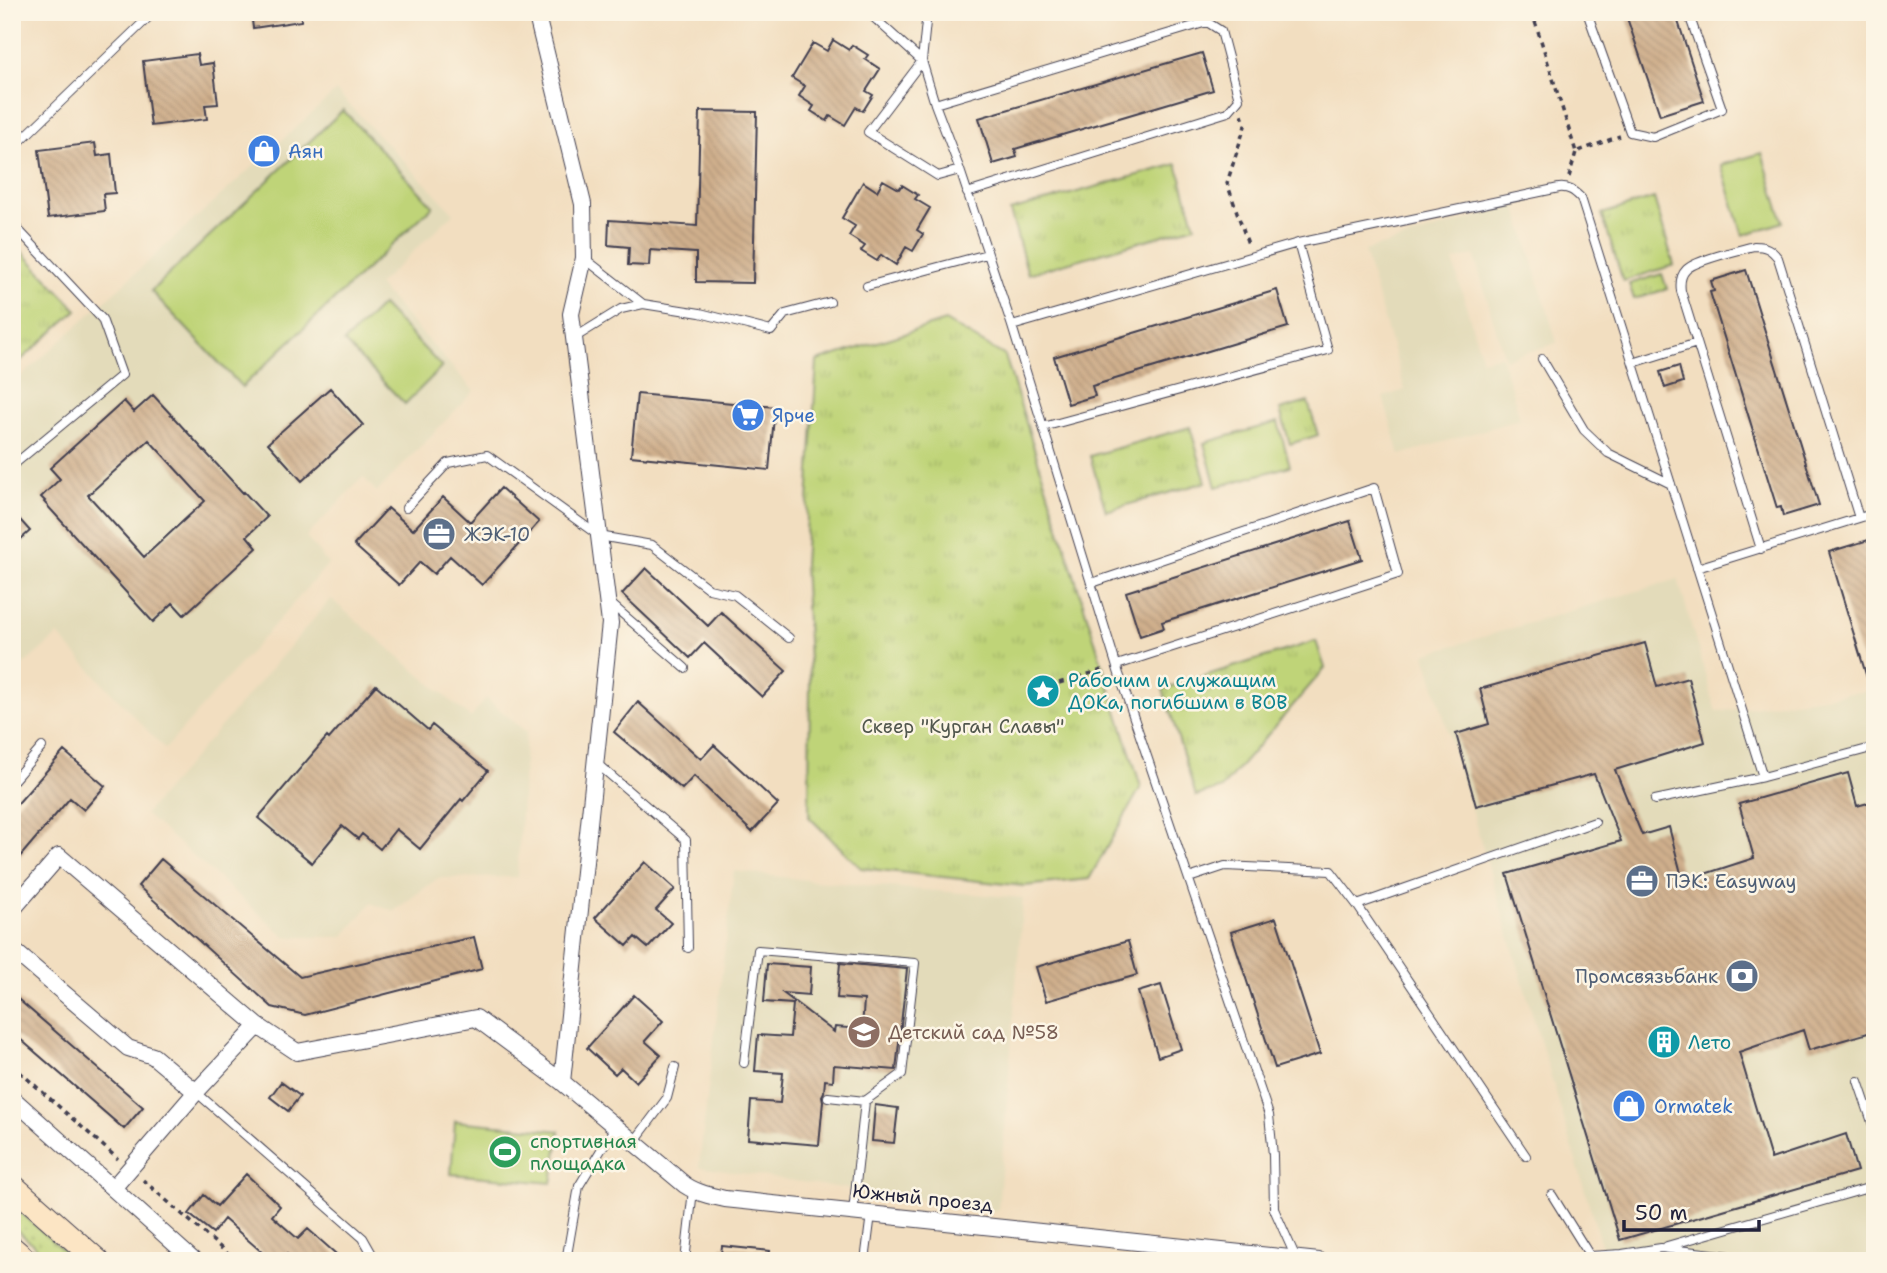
<svg xmlns="http://www.w3.org/2000/svg" width="1887" height="1273" viewBox="0 0 1887 1273" font-family="'Shantell Sans',sans-serif">
<defs>
<pattern id="grass-dots" width="8" height="8" patternUnits="userSpaceOnUse" patternTransform="scale(1.75)"><rect width="8" height="8" fill="#bfd478"/><path d="M2 2h.1M6 6h.1" fill="none" stroke="#a4b669" stroke-width="1.8" stroke-linecap="round"/></pattern>
<pattern id="park-tufts" width="24" height="20" patternUnits="userSpaceOnUse" patternTransform="scale(1.75)"><rect width="24" height="20" fill="#bfd478"/><path d="M3 7l-1-3M5 7V3M7 7l1-3M15 17l-1-3M17 17v-4M19 17l1-3" fill="none" stroke="#a4b669"/></pattern>
<pattern id="building-back-hatch" width="6" height="6" patternUnits="userSpaceOnUse" patternTransform="scale(1.75)"><rect width="6" height="6" fill="#cfaf8c"/><path d="M-1 5l2 2M0 0l6 6M5-1l2 2" fill="none" stroke="#b1967a"/></pattern>
</defs>
<rect width="100%" height="100%" fill="#fcf5e5"/>
<filter id="ink" filterUnits="userSpaceOnUse"><feTurbulence type="fractalNoise" baseFrequency=".0143" numOctaves="2"/><feDisplacementMap in="SourceGraphic" scale="14" xChannelSelector="R" yChannelSelector="G"/><feConvolveMatrix kernelMatrix="1 2 1 2 8 2 1 2 1" color-interpolation-filters="sRGB"/></filter>
<filter id="wash" filterUnits="userSpaceOnUse"><feTurbulence type="fractalNoise" baseFrequency=".00686" numOctaves="4" result="noise"/><feDisplacementMap in="SourceGraphic" scale="28" xChannelSelector="R" yChannelSelector="G"/><feGaussianBlur stdDeviation="1.57" result="paint"/><feColorMatrix in="noise" values="0 0 0 0 0 0 0 0 0 0 0 0 0 0 0 0 0 1.4 0 .05"/><feComposite in="paint" operator="in"/></filter>
<g filter="url(#wash)">
<rect width="100%" height="100%" fill="#f2dec0"/>
<path fill="#e3dbba" d="M336,91L454,213L378,285L474,391L377,492L363,477L306,537L328,564L165,749L58,635L22,666L12,656V385Z
M1516,205L1557,343L1505,359L1474,255L1453,261L1482,360L1501,355L1520,419L1400,455L1383,397L1405,390L1364,251Z
M1678,579L1716,712L1875,690V1261H1606L1425,654Z
M331,599L471,718L486,698L526,732L517,877L438,878L394,911L371,903L343,937H286L145,814Z
M734,871L814,881L1023,898L998,1211L699,1167Z"/>
<path fill="url(#grass-dots)" stroke="#707b5a" stroke-width="2" d="M12,1205L76,1261H52L12,1226Z"/>
<path fill="url(#park-tufts)" stroke="#707b5a" stroke-width="2" d="M1177,164L1195,226L1028,274L1010,211Z
M1654,198L1674,265L1623,281L1602,214Z
M12,241L77,310L12,368Z
M1662,274L1667,289L1634,299L1629,284Z
M945,321L1005,356L1141,787L1089,879L1024,886L861,868L809,817L810,680L804,564L817,361Z
M1308,402L1318,435L1290,444L1280,410Z
M1190,427L1206,482L1106,511L1090,456Z
M1316,641L1325,668L1222,788L1196,796L1163,689Z"/>
<path fill="#bfd478" stroke="#707b5a" stroke-width="2" d="M343,110L433,206L242,387L151,291Z
M1762,153L1783,222L1743,235L1721,165Z
M382,305L442,367L405,404L344,342Z
M1278,422L1290,466L1216,487L1204,443Z
M455,1121L560,1131L552,1183L451,1174Z"/>
<g id="blocks">
<path fill="url(#building-back-hatch)" fill-rule="evenodd" d="M251,12H301V21L253,28Z
M1625,12H1675L1704,101L1660,115Z
M833,40L849,50L852,45L868,55L865,59L880,69L866,91L873,95L863,111L856,107L845,125L830,116L827,121L811,111L814,106L799,96L805,86L792,78L813,43L827,51Z
M1202,53L1213,90L1015,149L1017,157L993,164L979,118Z
M197,54L199,65L213,63L218,104L205,105L207,119L151,126L143,61Z
M700,111L757,112L753,283L696,282V253L650,250L649,266L628,265L629,247L608,245L609,220L697,226Z
M95,143L97,156L111,154L115,193L103,194L105,211L48,218L39,150Z
M883,180L899,189L902,185L918,195L915,199L930,208L917,230L923,234L913,251L906,247L896,265L881,255L877,261L861,251L865,246L849,236L855,226L842,218L863,182L877,191Z
M1746,270L1819,505L1783,516L1781,507L1777,508L1710,292L1714,291L1711,281Z
M1277,290L1288,327L1092,386L1095,396L1068,404L1054,357Z
M1679,366L1683,382L1665,388L1660,372Z
M330,388L363,425L302,481L268,443Z
M637,394L775,407L769,470L631,456Z
M153,395L243,493L244,492L267,517L247,536L257,548L184,615L173,603L153,622L44,502L45,501L41,497L60,479L50,468L124,401L134,412ZM149,440L205,501L144,557L88,495Z
M501,488L539,522L482,585L450,556L434,574L420,562L399,585L354,545L388,508L413,530L443,497L470,522Z
M12,511L30,531L12,547Z
M1350,521L1362,559L1162,622L1164,628L1140,636L1126,592Z
M1875,538V690L1871,691L1829,552Z
M646,568L708,626L721,612L786,671L762,697L704,643L690,658L622,594Z
M1645,643L1657,687L1688,678L1705,742L1615,770L1642,835L1669,827L1683,881L1754,858L1739,804L1848,773L1857,806L1875,801V1031L1809,1050L1803,1030L1739,1052L1771,1159L1846,1134L1857,1171L1620,1240L1507,874L1621,841L1594,774L1476,806L1456,734L1489,724L1480,689Z
M376,685L428,730L432,725L488,771L463,801L461,799L420,849L396,829L380,849L362,834L358,839L342,826L312,863L258,818L327,737L329,739Z
M638,702L701,759L714,745L778,804L752,832L694,776L682,789L614,732Z
M64,751L105,786L84,810L70,798L12,866V810Z
M161,859L300,977L474,937L482,969L305,1015L272,1007L138,886Z
M645,862L675,889L656,910L671,923L648,948L635,937L627,946L595,918Z
M1276,918L1320,1054L1275,1068L1231,932Z
M1128,941L1137,975L1046,1001L1036,967Z
M840,963L907,969L896,1070L834,1065L833,1081L825,1080L824,1092L822,1096L823,1101L819,1145L748,1139L751,1101L780,1103L783,1073L755,1071L758,1035L790,1037L793,1004L764,1002L767,964L811,967L809,995L783,993L834,1032L835,1027L862,1029L864,1000L837,998Z
M1161,985L1181,1049L1158,1057L1138,992Z
M12,994L143,1107L124,1129L12,1032Z
M634,995L663,1021L645,1041L661,1055L636,1082L621,1068L615,1074L587,1048Z
M281,1082L300,1096L288,1111L270,1097Z
M875,1105L898,1108L894,1143L872,1141Z
M246,1174L280,1206L272,1216L298,1239L308,1229L344,1261H295L287,1254L280,1261H272L224,1219L213,1233L189,1214L204,1195L217,1206Z
M722,1246L770,1251L769,1261H720Z"/>
</g>
</g>
<g filter="url(#ink)">
<use href="#blocks" fill-opacity="0" stroke="#413e4f" stroke-width="2"/>
<g fill="none" stroke-linecap="round" stroke-linejoin="round">
<defs>
<path id="lane" d="M872,12L871,15L922,61L868,132L938,176L960,170
M927,12L922,61L935,104L960,170L1012,326L1119,674L1269,1115L1273,1155L1274,1209L1296,1258
M1587,12L1630,132L1653,137L1722,109L1688,12
M935,104L1207,22L1221,31L1239,99L1228,112L967,193
M12,149L154,12
M12,223L102,319L122,375L17,462
M1298,243L1559,188C1569,187 1574,191 1581,198L1763,777
M584,258L643,304L700,313L771,331L785,314L830,302
M867,286L987,254
M1012,326L1298,243L1328,350L1043,427
M574,338L621,309L643,304
M1542,359L1584,430L1608,453L1671,484
M1633,363L1697,343
M406,508L448,463L487,455L599,536L652,545L709,589L735,595L789,638
M1761,549L1681,291C1680,284 1680,276 1686,270C1694,260 1740,250 1754,246C1766,246 1771,249 1778,258L1859,518
M1697,568L1875,513
M1092,583L1374,488L1398,574L1117,665
M610,603L685,668
M595,762L686,840L688,948
M12,782L42,747
M1655,800L1763,777L1875,747
M1189,878L1225,866L1331,871L1357,905
M744,1063L758,950L915,963L902,1074L865,1101L853,1212
M1858,1081L1875,1131
M196,1092L363,1238L376,1261
M828,1097L865,1101
M634,1142L667,1098L675,1067
M1526,1156L1357,905L1595,822
M1552,1195L1590,1256L1622,1254L1661,1248L1773,1261
M1667,1246L1875,1186
M566,1261L579,1186L615,1127
M685,1261L693,1190
M865,1261L871,1214"/>
<path id="street" d="M536,12L583,204L584,258L571,314L610,623L562,1082
M12,910L59,856L258,1026L196,1092L114,1187
M12,949L128,1048L153,1056L196,1092
M258,1026L297,1052L476,1018L562,1082L685,1185C697,1193 711,1196 725,1199L1319,1261
M12,1098L194,1261"/>
<path id="secondary" d="M12,1185L98,1261
M12,1248L27,1261"/>
</defs>
<use href="#lane" stroke="#413e4f" stroke-width="10"/>
<use href="#street" stroke="#413e4f" stroke-width="18"/>
<use href="#secondary" stroke="#413e4f" stroke-width="25"/>
<path stroke="#413e4f" stroke-width="3.5" stroke-dasharray="5 5" stroke-linecap="butt" d="M1532,12L1576,152L1620,136
M1242,114L1245,126L1227,183L1249,247
M1569,177L1576,152
M1059,683L1105,669
M12,1065L118,1159
M143,1180L236,1261"/>
<use href="#lane" stroke="#fff" stroke-width="8"/>
<use href="#street" stroke="#fff" stroke-width="16"/>
<use href="#secondary" stroke="#fce5c4" stroke-width="23"/>
</g>
</g>
<defs>
<symbol id="shop-disc" viewBox="-11 -11 22 22"><circle r="9.5" fill="#3f7fe0" stroke="#fcf5e5"/><path d="M-5-2.5h2.3a2.7 3.5 0 0 1 5.4 0H5L5.5 6h-11ZM-1.5-2.5h3a1.5 2.3 0 0 0-3 0Z" fill="#fff"/></symbol>
<symbol id="supermarket-disc" viewBox="-11 -11 22 22"><circle r="9.5" fill="#3f7fe0" stroke="#fcf5e5"/><path d="M-6-5.5h2.5l.6 2H6L4.5 2H-2.5L-4.4-4H-6ZM-1.5 3.2a1.3 1.3 0 1 0 .1 0ZM3 3.2a1.3 1.3 0 1 0 .1 0Z" fill="#fff"/></symbol>
<symbol id="office-disc" viewBox="-11 -11 22 22"><circle r="9.5" fill="#5c6f8a" stroke="#fcf5e5"/><path d="M-6-3h4V-5.5h4V-3h4V5H-6ZM-1-4.5V-3h2v-1.5ZM-6 0V1H6V0Z" fill="#fff"/></symbol>
<symbol id="sight-disc" viewBox="-11 -11 22 22"><circle r="9.5" fill="#0f9aa8" stroke="#fcf5e5"/><path d="M0-6L1.8-2.2L6-1.7L2.9 1.2L3.7 5.4L0 3.3L-3.7 5.4L-2.9 1.2L-6-1.7L-1.8-2.2Z" fill="#fff"/></symbol>
<symbol id="bank-disc" viewBox="-11 -11 22 22"><circle r="9.5" fill="#5c6f8a" stroke="#fcf5e5"/><path d="M-6-4H6V4H-6ZM0-2.3a2.3 2.3 0 1 0 0 4.6a2.3 2.3 0 1 0 0-4.6Z" fill="#fff"/></symbol>
<symbol id="school-disc" viewBox="-11 -11 22 22"><circle r="9.5" fill="#8d6e63" stroke="#fcf5e5"/><path d="M0-5L7-2L0 1L-7-2ZM-4 1L0 2.5L4 1V4Q0 6-4 4Z" fill="#fff"/></symbol>
<symbol id="building-disc" viewBox="-11 -11 22 22"><circle r="9.5" fill="#0f9aa8" stroke="#fcf5e5"/><path d="M-4-6H4V6H1V3H-1V6H-4ZM-2.5-4.3h1.7v1.8h-1.7ZM.8-4.3h1.7v1.8H.8ZM-2.5-1h1.7V.8h-1.7ZM.8-1h1.7V.8H.8Z" fill="#fff"/></symbol>
<symbol id="stadium-disc" viewBox="-11 -11 22 22"><circle r="9.5" fill="#2e9e5b" stroke="#fcf5e5"/><path d="M0-5a6.5 5 0 1 0 0 10a6.5 5 0 1 0 0-10ZM-3.5-1.8h7v3.6h-7Z" fill="#fff"/></symbol>
</defs>
<g fill-rule="evenodd">
<use href="#shop-disc" x="245" y="132" width="38" height="38"/>
<use href="#supermarket-disc" x="729" y="396" width="38" height="38"/>
<use href="#office-disc" x="420" y="515" width="38" height="38"/>
<use href="#sight-disc" x="1024" y="672" width="38" height="38"/>
<use href="#office-disc" x="1623" y="862" width="38" height="38"/>
<use href="#bank-disc" x="1723" y="957" width="38" height="38"/>
<use href="#school-disc" x="845" y="1013" width="38" height="38"/>
<use href="#building-disc" x="1645" y="1023" width="38" height="38"/>
<use href="#shop-disc" x="1610" y="1087" width="38" height="38"/>
<use href="#stadium-disc" x="486" y="1133" width="38" height="38"/>
</g>
<g text-anchor="middle" dominant-baseline="central" stroke-width="5" stroke-linejoin="round" paint-order="stroke">
<g font-size="19" fill="#366cbe" stroke="#fcf5e5" text-anchor="start">
<text x="288" y="151">Аян</text>
<text x="772" y="415">Ярче</text>
<text x="1654" y="1106">Ormatek</text>
</g>
<g font-size="19" fill="#4e5e75" stroke="#fcf5e5" text-anchor="start">
<text x="464" y="534">ЖЭК-10</text>
<text x="1666" y="881">ПЭК: Easyway</text>
<text x="1718" y="976" text-anchor="end">Промсвязьбанк</text>
</g>
<g font-size="19" fill="#0d838f" stroke="#fcf5e5" text-anchor="start">
<text x="1068" y="680">Рабочим и служащим<tspan x="1068" dy="22">ДОКа, погибшим в ВОВ</tspan></text>
<text x="1688" y="1042">Лето</text>
</g>
<g font-size="19" fill="#51574d" stroke="#fcf5e5">
<text x="963" y="726">Сквер "Курган Славы"</text>
</g>
<g font-size="19" fill="#785e54" stroke="#fcf5e5" text-anchor="start">
<text x="888" y="1032">Детский сад №58</text>
</g>
<g font-size="19" fill="#27864d" stroke="#fcf5e5" text-anchor="start">
<text x="530" y="1141">спортивная<tspan x="530" dy="22">площадка</tspan></text>
</g>
<g font-size="19" fill="#22223b" stroke="#fcf5e5">
<text transform="translate(923 1198) rotate(6)">Южный проезд</text>
</g>
</g>
<rect width="1887" height="1273" fill="none" stroke="#fcf5e5" stroke-width="42"/>
<path d="M1624 1220v10h135v-10" fill="none" stroke="#22223b" stroke-width="3.5"/>
<text x="1635" y="1220" font-size="21" fill="#22223b" stroke="#fcf5e5" stroke-width="5" paint-order="stroke">50 m</text>
</svg>
